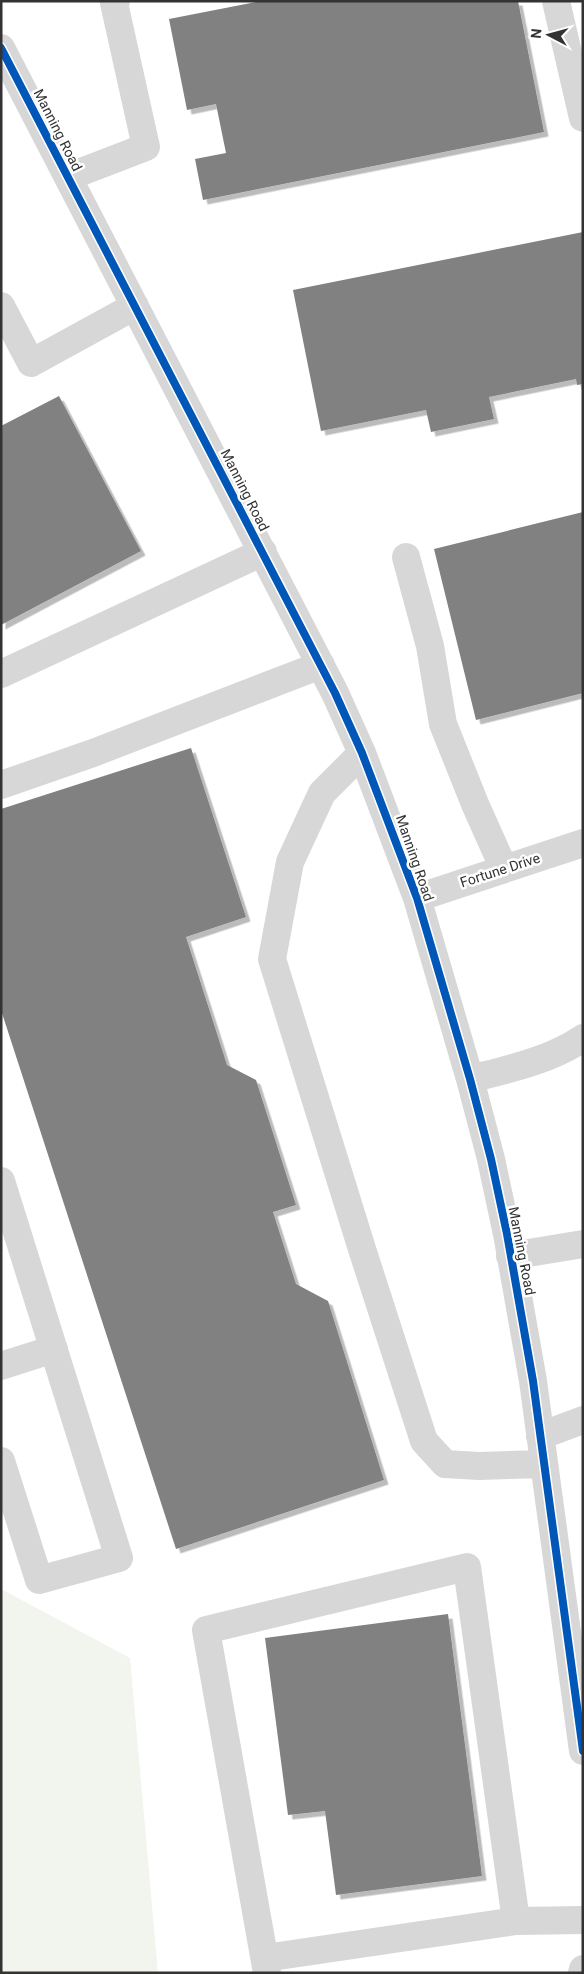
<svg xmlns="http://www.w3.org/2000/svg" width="584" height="1974" viewBox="0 0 584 1974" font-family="Roboto,sans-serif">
<defs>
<filter id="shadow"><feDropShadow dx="4.5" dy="4.5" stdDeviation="0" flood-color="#0004"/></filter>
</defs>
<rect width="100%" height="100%" fill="#fff"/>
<path fill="#f1f5ed" d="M1,1589L130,1658L158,1973H1Z"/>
<path fill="#818181" filter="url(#shadow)" d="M261,1H518L544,132L203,200L195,159L226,153L216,104L187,110L169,19Z
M583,232V384L577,385L576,379L489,397L494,419L431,432L426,410L321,431L293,290Z
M59,396L141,551L1,625V426Z
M583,512V693L476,720L434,549Z
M191,748L246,917L186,937L227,1065L256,1080L296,1205L273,1212L296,1284L328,1301L384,1480L176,1549L1,1010V809Z
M448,1614L482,1876L336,1895L325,1811L288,1815L265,1638Z"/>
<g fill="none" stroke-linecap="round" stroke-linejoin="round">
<path stroke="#d7d7d7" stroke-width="28" d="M556,1L583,118
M1,48L335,693L362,753L417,898L470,1079L491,1159L507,1234L533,1381L583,1751
M68,177L146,147L114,3L116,1
M1,306L31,363L135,306
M406,557L430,646L443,724L475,804L504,869
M1,674L263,552
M362,753L322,793L290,862L272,959L362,1249L424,1441L445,1464L479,1466L543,1464
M1,785L93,753L321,665
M417,898L583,843
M470,1079C509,1069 549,1061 583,1038
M1,1181L119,1558L39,1580L1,1461
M510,1256L583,1244
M1,1366L54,1349
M540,1436L583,1420
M265,1958L516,1921
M267,1973L206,1630L467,1567L516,1921L583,1920
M582,1973L583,1969"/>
<defs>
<path id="cycleway" d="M1,48L335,693L362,753L417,898L470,1079L491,1159L507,1234L533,1381L583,1751"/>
</defs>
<use href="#cycleway" stroke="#fff" stroke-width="11"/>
<use href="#cycleway" stroke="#0057b8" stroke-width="8"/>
</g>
<g text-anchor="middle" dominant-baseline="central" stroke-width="5" stroke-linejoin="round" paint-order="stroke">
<g font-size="14" fill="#333" stroke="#fff">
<text transform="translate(58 130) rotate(63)">Manning Road</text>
<text transform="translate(245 490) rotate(63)">Manning Road</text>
<text transform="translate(415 858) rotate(71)">Manning Road</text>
<text transform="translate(500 870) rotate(-18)">Fortune Drive</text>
<text transform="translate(522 1251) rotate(79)">Manning Road</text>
</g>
</g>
<rect width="584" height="1974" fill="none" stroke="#333333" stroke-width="5"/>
<g transform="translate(549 35) rotate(276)" stroke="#ffffff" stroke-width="4" paint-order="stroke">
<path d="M0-4L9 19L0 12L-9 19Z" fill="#333333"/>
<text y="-8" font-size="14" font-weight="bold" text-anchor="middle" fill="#333333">N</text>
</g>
</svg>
